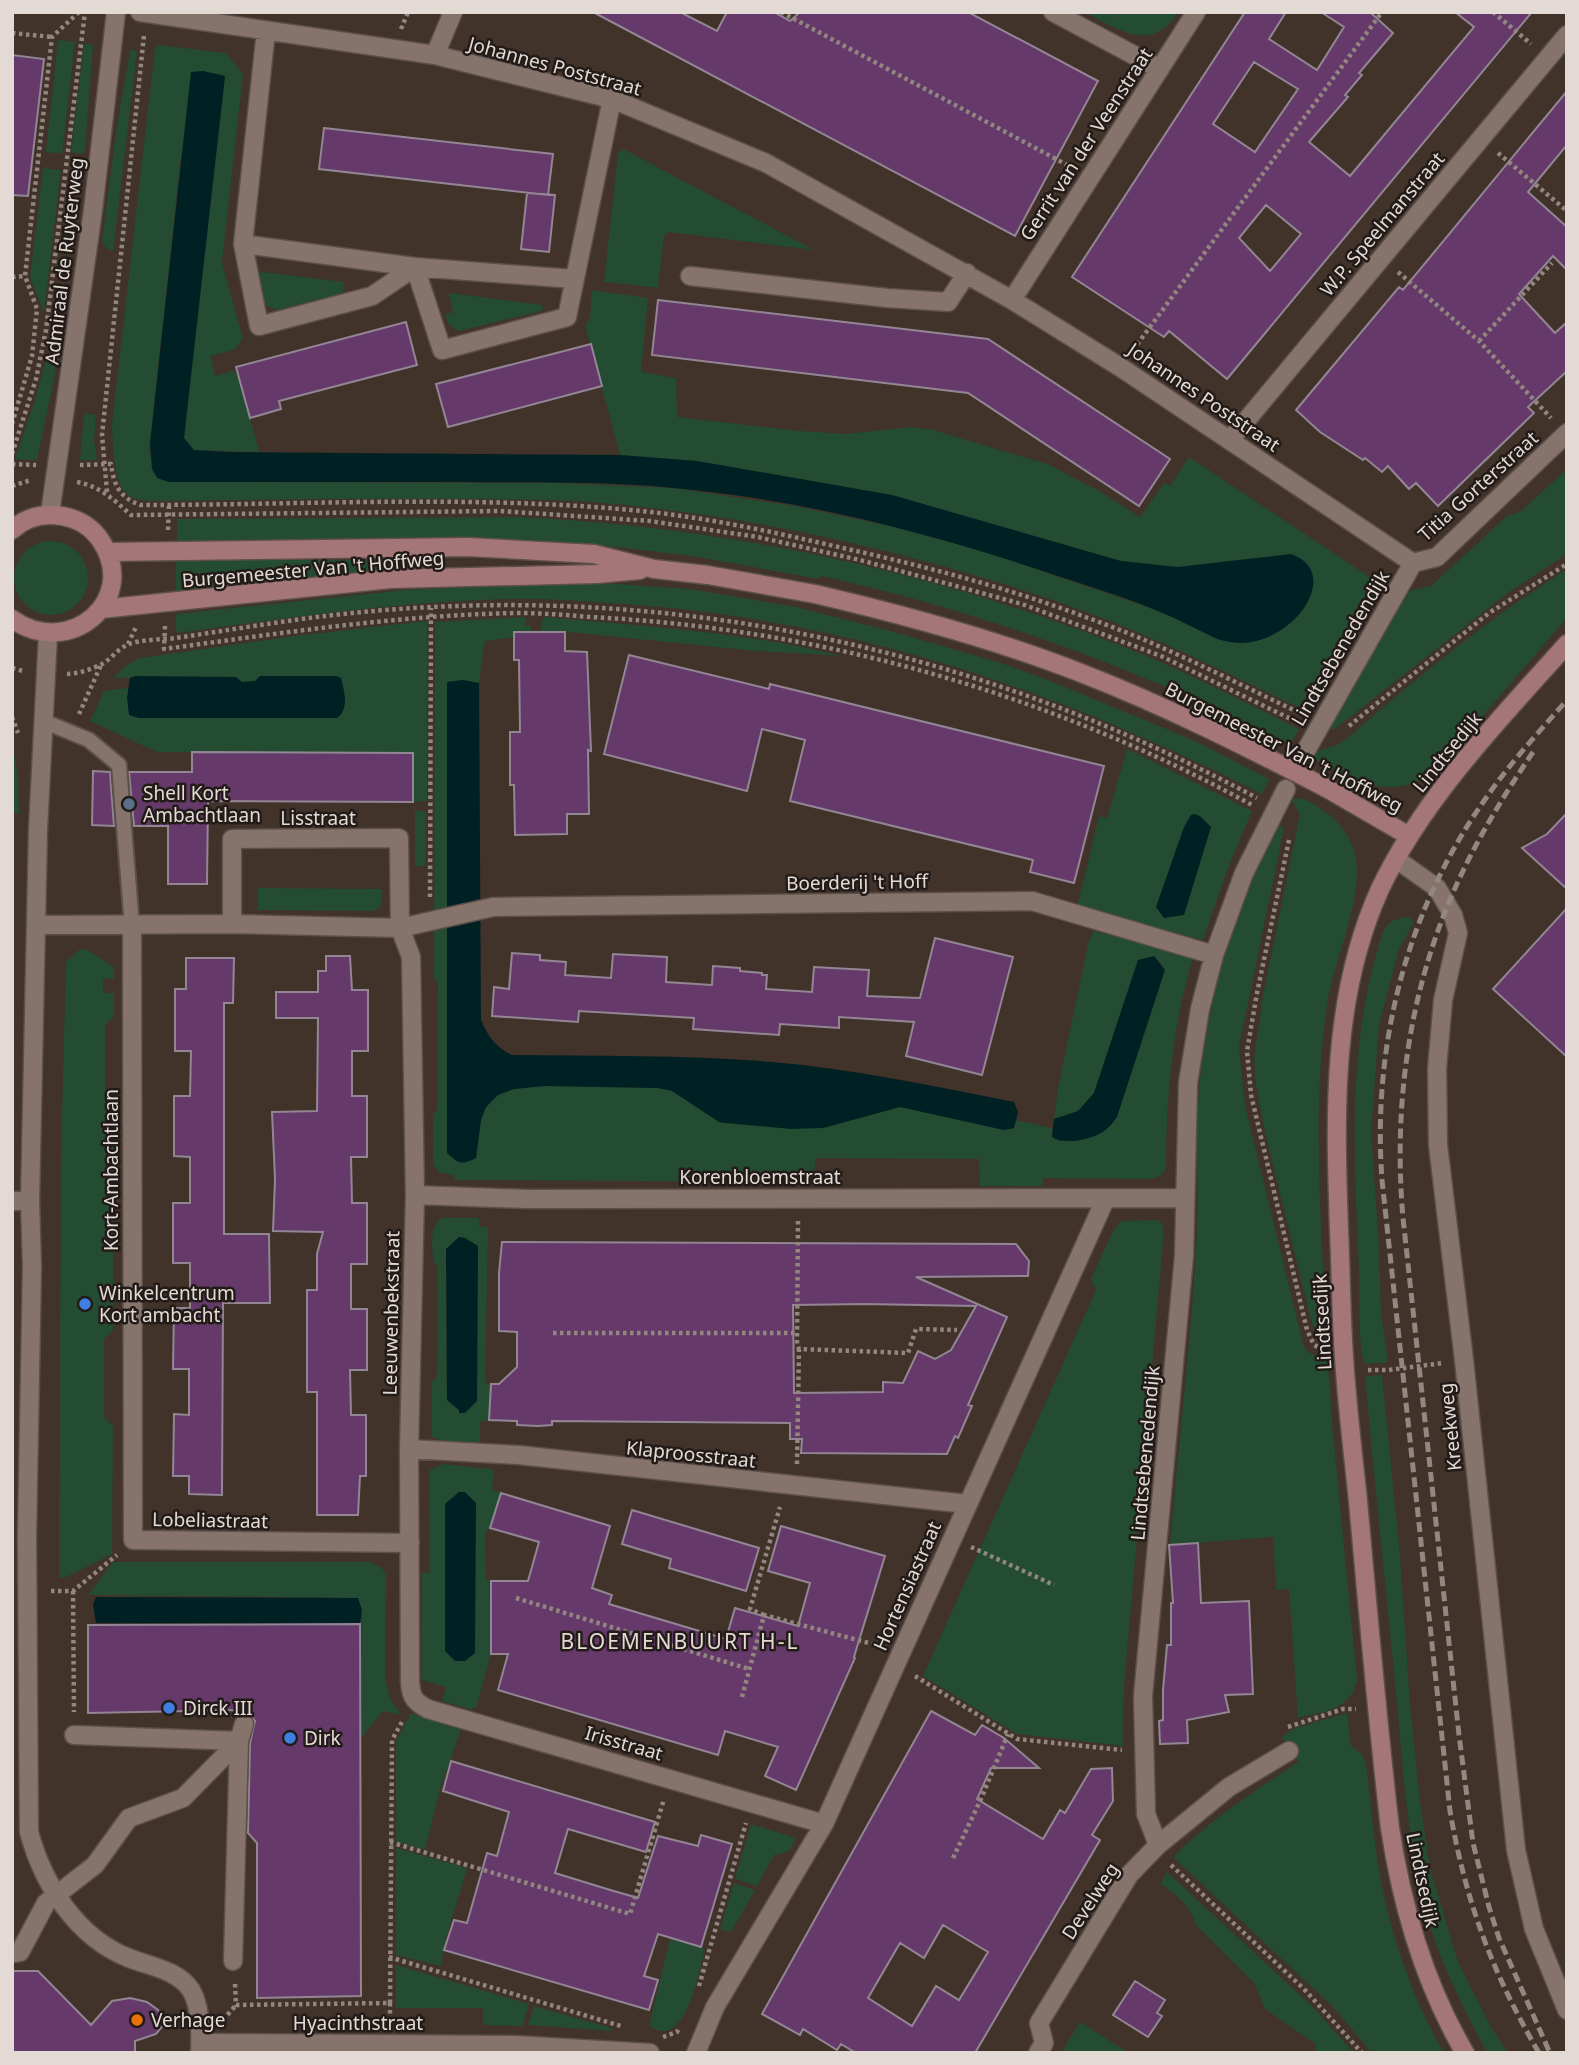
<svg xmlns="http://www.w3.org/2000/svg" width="1579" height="2065" viewBox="0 0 1579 2065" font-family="'Noto Sans',sans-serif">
<rect width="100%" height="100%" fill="#41322a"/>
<path fill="#244c32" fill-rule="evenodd" d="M1084,12H1178C1151,55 1119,29 1084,12Z
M58,40L75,42L62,154L46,152Z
M84,44L93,45L85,149L82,154L71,152Z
M159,45L226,53L243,74L222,263L243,339L234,350L210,356L215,376L232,371L239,374L259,452L194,450L184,438L225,76L215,73L180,163L150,443L149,452L169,482L558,483L673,488L795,506L894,527L989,553L1162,612L1216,639L1298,617L1312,590L1291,554L1178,567L1121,561L892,495L697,461L620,455L585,325L590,319L592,290L648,298L641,372L676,378L677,417L799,431L847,434L910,427L933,430L1047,464L1101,492L1140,517L1164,483L1170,486L1189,457L1380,584L1308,712C1226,672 1143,631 1056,601C911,552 758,517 605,503C559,499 513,500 467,499C361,498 255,500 149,501C140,500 130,499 124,491C113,476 113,442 112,424L155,48Z
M130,50L137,51L113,251L106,248L102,240L117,126Z
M623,149L814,250L669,232L664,235L658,288L604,282L618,154Z
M43,168L61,170L44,312L30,279Z
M65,205L77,207L74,236L62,246Z
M254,271L344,282L343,293L278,310L267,306L261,298Z
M449,293L543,305L542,311L459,331C451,327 447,323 445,314L453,312Z
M47,357L56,369L37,460L15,459L34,403Z
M84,414L96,415L94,441L97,460H80Z
M1567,469V554L1509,592L1354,714L1333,730L1329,727L1405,595L1412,590L1431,586L1507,516L1520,512Z
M519,517C729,527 937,572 1132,650C1189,673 1244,702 1299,729L1290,745C1140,669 985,612 821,576L819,579L692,556L615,547L548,543L177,542V519Z
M14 578a37 37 0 1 1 74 0a37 37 0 1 1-74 0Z
M176,560H433L435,570L176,593Z
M1567,569V618L1437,769C1393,805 1353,781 1311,757L1313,753L1339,744L1350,736C1419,676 1489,618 1567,569Z
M539,584H616L690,589L796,607L894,632L1001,663L1053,682L1195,741L1269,779L1262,794C1053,688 844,617 609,603C577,601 545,598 513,599C401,601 289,618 178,633L176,631V614L405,590Z
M526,617V626H531V635L485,641L479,683L463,680L447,682V1153L459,1163L476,1158L481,1120L486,1107L498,1095L514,1089L545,1086L658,1088L672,1091L718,1121L823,1128L900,1107L1004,1130L1014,1128L1016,1120L1052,1128V1137L1059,1141L1081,1139L1102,1133L1164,967L1154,956L1138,960L1094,1093L1078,1111L1054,1119L1058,1088L1088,944L1093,931L1178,951L1193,958C1172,1025 1166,1099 1166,1169L1160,1176L1151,1179L1043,1178L1042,1186H980L979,1159L816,1158L814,1171H797L796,1182L455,1180L454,1175L440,1173L433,1165V1114L437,1111L438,982L434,978L435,622Z
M543,617C644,626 743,632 842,656L756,651L559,631L540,633Z
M427,621V801L413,802V753L157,752L90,721L104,691L128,688L129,715L139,718L336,676H260L255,681L242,682L236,677L113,678L125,666L139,658L294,636Z
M12,739L18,777L19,814L12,813Z
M1127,749L1252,811L1228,868L1203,940L1080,908L1078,903L1099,816L1107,818Z
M1302,798C1328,811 1351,828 1356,859C1362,903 1334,960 1327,1005C1311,1113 1322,1227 1326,1335H1316L1310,1316L1265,1132L1256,1085L1254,1059L1263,995L1300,814L1291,799Z
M415,811H426L425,866H415Z
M1276,823L1284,828L1239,1047L1245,1105L1303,1344L1308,1352L1328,1362L1332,1423L1357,1680C1350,1711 1325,1711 1298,1718L1289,1589L1276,1590L1273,1537L1170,1545C1179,1440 1192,1334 1197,1229C1199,1186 1195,1144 1198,1102C1205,1004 1234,911 1276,823Z
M258,888L382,889C382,899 384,906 373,911L258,910Z
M1408,917L1414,922L1399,949L1379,1025L1371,1132L1379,1247L1381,1313L1388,1362L1364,1364C1358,1341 1360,1299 1359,1273C1355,1169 1347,1061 1375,959C1378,949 1381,932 1388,924C1393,919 1402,918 1408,917Z
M86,949L114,967V979H103V993H114V1016L105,1025V1104L114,1112L113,1330L104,1339V1417L113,1426L112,1554L66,1577L59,1578L61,1154L66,962L79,950Z
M442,1218H479V1227H488L485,1383L491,1384L489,1420L480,1422V1442H477L476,1444L443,1441L432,1437V1382L437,1377L438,1266L433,1261C433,1246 428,1227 442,1218ZM459,1237L465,1238L478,1246L477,1401L465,1410H459L447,1400L446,1249Z
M1159,1220L1163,1226L1164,1231L1124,1685L1123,1746L1017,1734L923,1676L1096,1290L1091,1279L1114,1229L1122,1221Z
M1382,1375L1400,1556L1410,1705L1420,1801L1430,1868L1458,1962L1491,2027L1508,2053H1487C1465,2011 1443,1968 1429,1923C1406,1845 1403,1762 1395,1682C1385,1580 1374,1478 1365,1376Z
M443,1464L491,1469L494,1471L492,1489L501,1493L490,1527L485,1533L486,1580H489V1598H492L491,1654L476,1708H473L472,1710L442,1701L446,1687L422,1680V1573H430V1470ZM458,1495L445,1651V1504Z
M113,1562H370L382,1568L386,1575L385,1678L390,1699L401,1715L383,1711L360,1739L362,1610L357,1598L88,1595Z
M411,1713L461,1730L440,1789L425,1850L396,1841V1741Z
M1347,1713L1351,1746L1362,1754L1366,1764C1371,1799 1373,1835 1379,1871C1390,1933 1412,1998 1444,2053H1372L1333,2007L1174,1858L1175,1855C1212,1819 1255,1790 1298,1762L1282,1737L1295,1728Z
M751,1824L796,1838L790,1850L778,1855L775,1854L757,1886L735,1879Z
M396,1848L467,1868L445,1942L441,1966L396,1955Z
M1167,1872L1313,2007L1354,2053H1316V2044L1265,2009L1254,1983L1196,1925C1190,1906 1177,1894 1160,1884Z
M734,1883L755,1890L731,1932L720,1929Z
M670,1939L705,1949C699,1971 686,2052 649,2026Z
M396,1965L529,2004L522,2026L483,2025V2008H396Z
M534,2006L611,2028V2031L528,2025Z
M1080,2022L1129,2053H1061Z"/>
<path fill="#002123" d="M203,71L225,76L184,438L194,450L228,452L620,455L697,461L892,495L1121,561L1178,567L1291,554C1352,575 1276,669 1211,636C1194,628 1178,619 1160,612C1120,595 1078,583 1037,569C919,530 797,499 673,488C605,481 536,483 468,482C368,482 269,482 169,482L157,478L152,469L150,443L191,72Z
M135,676L236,677L242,682L255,681L260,676H336L341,678C344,691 350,709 337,718H139L129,715L127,698L130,678Z
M463,680L479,683L481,1020C488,1036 495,1047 512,1055C598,1056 686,1055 772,1062C854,1069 934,1086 1014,1102L1018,1112L1014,1128L1004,1130L900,1107L823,1128L791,1129L725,1123L719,1122L672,1091L658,1088L545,1086L514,1089L498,1095L486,1107L481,1120L476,1158C462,1165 459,1164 447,1153V682Z
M1194,814L1200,816L1211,827L1184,915L1164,918L1156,907L1184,827L1191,815Z
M1154,956L1165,970L1117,1117C1113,1123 1107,1130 1101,1133C1089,1140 1063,1145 1052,1137L1054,1119L1078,1111L1094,1093L1138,960Z
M459,1237L465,1238L478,1246L477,1401L465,1413H459V1410L447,1400L446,1249Z
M459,1492H465L476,1503L475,1653L465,1661H455L445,1651V1504Z
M96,1597L358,1598L362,1610L360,1624L96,1623L93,1605Z"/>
<path fill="#653a6b" stroke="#938694" stroke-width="2" fill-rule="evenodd" d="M593,12H680L717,31L727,12H774L790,21L800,12H968L1098,81L1015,236Z
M1245,12H1286L1269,39L1317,70L1344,27L1321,12H1370L1393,33L1359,73L1362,75L1345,95L1348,97L1309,142L1350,176L1474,27L1455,12H1532L1227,379L1169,331L1164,337L1072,277ZM1254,62L1298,89L1255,152L1213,124ZM1266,205L1301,234L1270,271L1239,238Z
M12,55L44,59L28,196L12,195Z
M1567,91V145L1528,192L1567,227V270L1553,256L1519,294L1555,333L1567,322V371L1528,407L1534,413L1438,506L1416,483L1409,489L1388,466L1382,472L1365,458L1363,460L1320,432L1296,410L1399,287L1403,290Z
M324,128L553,154L548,195L319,169Z
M527,193L555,195L549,252L521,249Z
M658,300L988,339L1170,459L1139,506L968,393L652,355Z
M406,322L417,365L279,401L281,409L250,418L236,367Z
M591,344L602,386L448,427L436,384Z
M514,632H565V651L587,652L591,751L588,750L589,814H567V834L515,835L514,785H510V732H520L519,660H514Z
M629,655L769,689L770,684L1104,766L1074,883L1030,872L1033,860L790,801L805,740L762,729L747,791L604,754Z
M192,752L413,753V802L208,801L207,884H168V826H134L129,772H192Z
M93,771L110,772L114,826L92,825Z
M1567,813V889L1522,848L1547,834Z
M1567,908V1057L1493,989Z
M935,938L1013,957L982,1075L906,1056L914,1022L839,1017V1028L780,1024L779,1035L693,1029L694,1018L579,1011L578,1022L492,1016L494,987L509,989L512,953L540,955V960L566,962L565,975L611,978L613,954L667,957L666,982L712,985L713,966L740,968V971L762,973V975H767L766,989L812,992L814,967L869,970L867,996L920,998Z
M326,956H350L352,990H368V1051H352V1096H367V1157H351L352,1203H367V1264H351V1309H367V1370H350L351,1415H366V1476H360L358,1515H317V1392H307V1290H317V1254L323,1232L273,1231L275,1179L272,1112L317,1111L318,1018H276V992H318V971H326Z
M186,958H234L233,1003H224V1234H269L270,1303H223L222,1495L189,1494V1476H173L174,1414L189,1415V1369H173L174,1308H190V1263H173V1203H190V1157L174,1156V1096H190L191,1051H175V989H186Z
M502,1242L1016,1244L1029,1261L1028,1276L916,1277L1007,1317L968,1405L972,1406L958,1438L955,1436L947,1454L801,1453L802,1439H790V1423L552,1421V1425L538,1426L517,1425V1421L489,1420L491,1384H499L517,1367V1332L499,1331V1273ZM793,1305L864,1304L976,1306L951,1350L935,1359L918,1351L903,1383L883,1382V1392L794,1393Z
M501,1493L610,1526L592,1588L612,1595L609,1604L726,1639L735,1608L798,1626L810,1583L768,1571L781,1526L885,1556L854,1657L855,1658L796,1790L765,1776L778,1747L725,1731L718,1755L498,1690L508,1654H491V1581H528L539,1542L490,1528Z
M632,1510L759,1548L746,1591L669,1568L671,1559L622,1544Z
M1198,1543L1201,1603L1249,1601L1253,1694L1225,1695L1229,1712L1187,1720L1188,1743L1160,1744L1159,1721L1163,1720V1690L1167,1645H1171V1603H1173L1169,1545Z
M360,1624L361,1996L257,1998V1843L248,1833L250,1743L255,1721L248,1713H240V1710L88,1713V1625Z
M931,1711L975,1735L982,1725L1004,1738L1039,1768H991L977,1799L1043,1839L1060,1810L1065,1813L1091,1769L1112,1768L1113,1801L1092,1835L1100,1840L975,2053H856L841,2044L837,2050L803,2029L800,2035L762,2014ZM943,1925L988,1952L959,2000L936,1986L912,2026L868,1998L900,1943L924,1958Z
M451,1761L655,1822L646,1852L568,1829L555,1873L607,1889L638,1898L658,1836L698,1846L701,1835L732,1844L701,1947L658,1934L644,1976L658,1980L649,2010L444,1950L454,1920L467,1923L487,1853L497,1856L509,1812L443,1791Z
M12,1971H38L91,2025L112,2001L130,1998L147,2002L158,2010L162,2018V2027L156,2034L135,2041V2053H12Z
M1135,1981L1165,2000L1157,2013L1162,2016L1148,2037L1113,2015Z"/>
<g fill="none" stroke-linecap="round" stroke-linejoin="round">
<defs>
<path id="service" d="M43,721L89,740L119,765L132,926"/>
<path id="pedestrian" d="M74,1735L239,1741L233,1961
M12,1953L20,1952L46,1903L95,1865L129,1818L183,1798L239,1741L244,1724"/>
<path id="minor" d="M140,12L435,55L612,99L766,163L1012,300L1120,367L1413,563
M1053,12L1160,69
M266,31L243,244L259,326L372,296L415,267L442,350L567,317L612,99
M435,55L453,12
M243,244L415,267L574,279
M690,276L887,298L948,302L967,273
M1012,300L1196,12
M1230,440L1567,35
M1413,563L1437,557L1567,433
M1304,754L1413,563
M1396,859L1437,888L1453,915L1458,933L1443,1000L1437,1069L1438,1145L1464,1360L1516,1850L1534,1929L1567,2010
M37,925L232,924L400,928L399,838L232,839V924
M132,926L133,1540L410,1543
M415,1195L527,1199L1185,1198
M12,1201H30
M409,1449L519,1455L967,1504
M824,1824L428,1709C415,1702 411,1698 410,1682L409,1449L415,1195L411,957L400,928L493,907L1032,901L1214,955
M1158,1845L1146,1814L1143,1696L1184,1256L1188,1083L1200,1009L1214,955L1244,873L1286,789
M201,2043L515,2045L650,2053
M696,2053L715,2007L824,1824L1105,1200
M1038,2053L1044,2043L1039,2023L1129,1875L1158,1845L1229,1787L1289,1751"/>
<path id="tertiary" d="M50,514L93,210L116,12
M48,634L38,830L30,1201L32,1266L27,1537L29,1832C43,1884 77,1938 129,1958C149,1966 178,1970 191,1990C201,2007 201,2033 200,2053"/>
<path id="secondary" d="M12,530C26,517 44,513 62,516C79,519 92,527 101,541C140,599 70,660 12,619
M108,552L468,547L594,554L654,569L708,575L815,594
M101,609L390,579L597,574L640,570
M1328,789L1409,836
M1465,2053C1424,1983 1402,1907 1390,1828C1377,1719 1368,1610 1358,1501C1353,1453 1347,1405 1344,1357C1341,1315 1341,1272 1339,1230C1335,1115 1331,997 1380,889C1423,798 1500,719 1567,644"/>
</defs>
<use href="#service" stroke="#5c4f49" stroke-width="18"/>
<use href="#pedestrian" stroke="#5c4f49" stroke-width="21"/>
<use href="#minor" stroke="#5c4f49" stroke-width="21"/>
<use href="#tertiary" stroke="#5c4f49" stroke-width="21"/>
<use href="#secondary" stroke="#5c4f49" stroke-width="21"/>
<path stroke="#92867f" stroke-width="4.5" stroke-dasharray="3.5 3.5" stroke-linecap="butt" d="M781,12L1071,167
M1493,12L1531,44
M401,29L408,12
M12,33L52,37
M1498,153L1567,211
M1398,272L1479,341L1551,418
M12,277L25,276
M1479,341L1552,263
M1133,350L1382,12
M12,424L32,356L37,309L25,276L52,37L79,12
M12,454L36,379L46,330L85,12
M12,464L36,465
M80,465L111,464C114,485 119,497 140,505C310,505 481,494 651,512C713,519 773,532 834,546C920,565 1006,587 1088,618C1162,644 1232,681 1302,714
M77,482C100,486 114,500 131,515L500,511L650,521L758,537L860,560L1022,604L1161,656L1297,722
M12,486L31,480
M107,492L102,435L144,35
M168,530L169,505
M165,626L164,649C282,633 398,615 517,613C542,613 566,615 590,617C820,628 1050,694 1252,805
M128,644L136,627
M12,668L23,671
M67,674C78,674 92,669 102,664C111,659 118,649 127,645C140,639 161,640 176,638C223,631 270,623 317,617C646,576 966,642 1257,798
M79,714L101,665
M12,717L18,733
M1349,726L1489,613L1567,564
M1289,840L1257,993L1247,1051L1251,1095L1307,1330L1314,1345L1322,1349
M430,897L431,608
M798,1221L797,1344L799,1349L908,1353L916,1329L957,1330
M553,1333H797
M1368,1370H1389L1443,1363
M797,1464L799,1349
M971,1547L1054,1585
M51,1591H73L117,1555
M73,1591L74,1712
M516,1598L749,1669
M764,1615L750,1609L780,1507
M915,1676L1017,1739L1122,1750
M742,1697L764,1615L880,1646
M1288,1727L1343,1709H1356
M390,1842L630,1914L664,1799
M953,1858L981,1799L1008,1734
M1171,1865L1304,1989L1362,2053
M389,1957L621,2026
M235,1984L236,2005L390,2003L392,1740L403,1720
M699,1986L746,1823
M390,2003V2023
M223,2020L236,2005
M663,2037L677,2032L679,2028"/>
<use href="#service" stroke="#86746c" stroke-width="14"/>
<use href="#pedestrian" stroke="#86746c" stroke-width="18"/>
<use href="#minor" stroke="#86746c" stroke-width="18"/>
<use href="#tertiary" stroke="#86746c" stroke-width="18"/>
<use href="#secondary" stroke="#a57678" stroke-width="18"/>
<path stroke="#938781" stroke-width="5" stroke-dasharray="10 5" stroke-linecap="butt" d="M1533,752C1504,795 1477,839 1456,886C1409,990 1393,1105 1403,1218L1459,1735L1473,1843L1489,1907L1499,1938L1550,2053
M1539,2053C1492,1972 1466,1903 1450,1811L1382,1180C1372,1044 1407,909 1486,798C1510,763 1539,732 1567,700"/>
<defs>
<path id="secondary-bridge" d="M815,594C905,615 995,639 1081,673C1166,706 1247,747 1328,789"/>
</defs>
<use href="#secondary-bridge" stroke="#5c4f49" stroke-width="21" stroke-linecap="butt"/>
<use href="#secondary-bridge" stroke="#a57678" stroke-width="18"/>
</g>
<circle fill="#5c6f8a" stroke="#221b18" stroke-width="2.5" cx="129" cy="804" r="7"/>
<g fill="#3f7fe0" stroke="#221b18" stroke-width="2.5">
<circle cx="85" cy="1304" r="7"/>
<circle cx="169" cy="1708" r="7"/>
<circle cx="290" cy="1738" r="7"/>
</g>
<circle fill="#e8710a" stroke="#221b18" stroke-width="2.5" cx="137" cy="2020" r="7"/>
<g text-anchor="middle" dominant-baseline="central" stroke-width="5" stroke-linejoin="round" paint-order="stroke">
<g font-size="19" fill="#e3dad5" stroke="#221b18">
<text transform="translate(555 66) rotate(15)">Johannes Poststraat</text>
<text transform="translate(1086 144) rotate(-57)">Gerrit van der Veenstraat</text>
<text transform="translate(1382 224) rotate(-50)">W.P. Speelmanstraat</text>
<text transform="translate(64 261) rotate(-83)">Admiraal de Ruyterweg</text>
<text transform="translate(1204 397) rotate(34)">Johannes Poststraat</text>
<text transform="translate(1478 486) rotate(-42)">Titia Gorterstraat</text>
<text transform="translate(313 569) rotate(-5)">Burgemeester Van 't Hoffweg</text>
<text transform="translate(1340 648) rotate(-60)">Lindtsebenedendijk</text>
<text transform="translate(1284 747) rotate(27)">Burgemeester Van 't Hoffweg</text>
<text transform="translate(1447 752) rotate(-51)">Lindtsedijk</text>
<text x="318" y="818">Lisstraat</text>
<text transform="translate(857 882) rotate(-1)">Boerderij 't Hoff</text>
<text transform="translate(111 1170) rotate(-90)">Kort-Ambachtlaan</text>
<text x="760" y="1177">Korenbloemstraat</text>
<text transform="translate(391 1313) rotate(-89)">Leeuwenbekstraat</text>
<text transform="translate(1322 1322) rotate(-93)">Lindtsedijk</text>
<text transform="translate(1450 1427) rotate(-96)">Kreekweg</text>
<text transform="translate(1145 1453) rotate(-85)">Lindtsebenedendijk</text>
<text transform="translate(691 1454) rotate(6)">Klaproosstraat</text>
<text transform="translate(210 1520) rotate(1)">Lobeliastraat</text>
<text transform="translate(907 1586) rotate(-66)">Hortensiastraat</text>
<text transform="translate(624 1743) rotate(16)">Irisstraat</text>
<text transform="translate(1423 1880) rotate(78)">Lindtsedijk</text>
<text transform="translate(1090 1901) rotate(-57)">Develweg</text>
<text x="358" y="2023">Hyacinthstraat</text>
</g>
<g font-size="19" fill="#e3dad5" stroke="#221b18" text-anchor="start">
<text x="143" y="793">Shell Kort<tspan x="143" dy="22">Ambachtlaan</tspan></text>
<text x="99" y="1293">Winkelcentrum<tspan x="99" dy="22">Kort ambacht</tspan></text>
<text x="183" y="1708">Dirck III</text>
<text x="304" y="1738">Dirk</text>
<text x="151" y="2020">Verhage</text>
</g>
<g font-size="21" letter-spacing="2" fill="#e3dad5" stroke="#221b18">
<text x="680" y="1641">BLOEMENBUURT H-L</text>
</g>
</g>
<rect width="1579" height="2065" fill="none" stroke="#e3dad5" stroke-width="28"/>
</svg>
